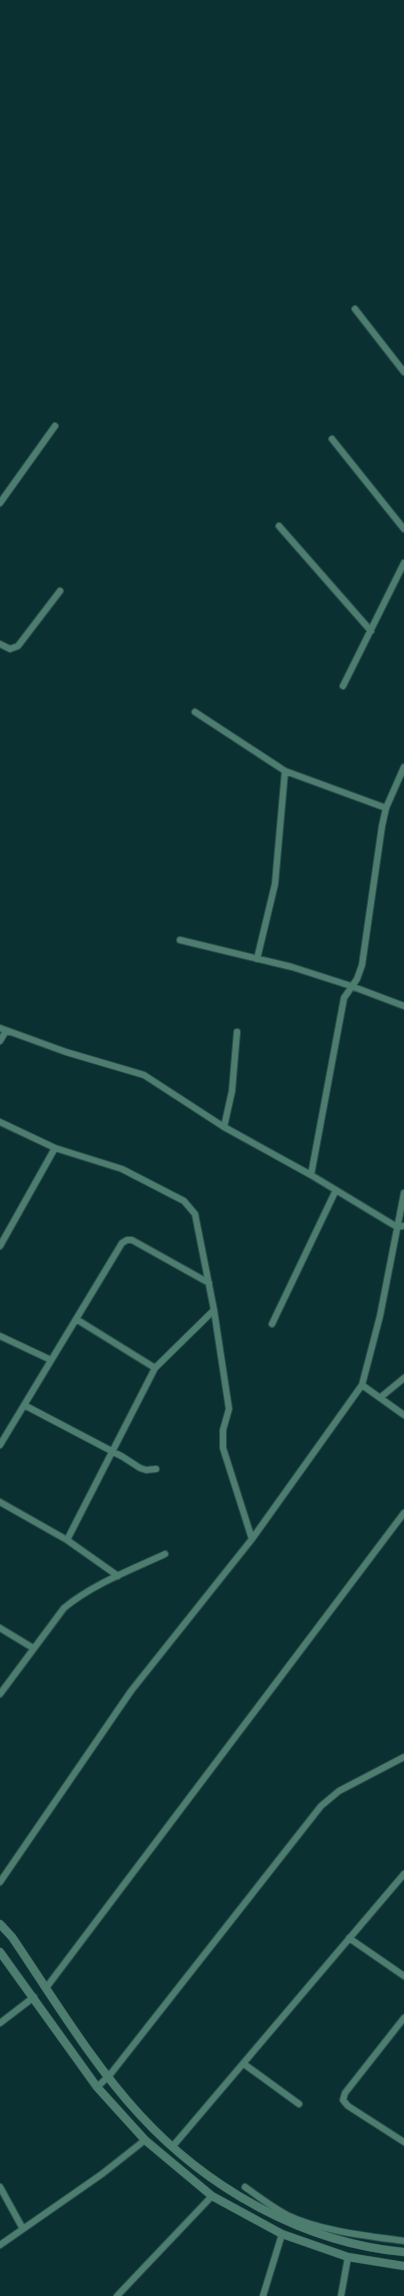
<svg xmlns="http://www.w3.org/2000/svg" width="404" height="2296" viewBox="0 0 404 2296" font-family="Commissioner,sans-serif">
<rect width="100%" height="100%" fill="#0a3031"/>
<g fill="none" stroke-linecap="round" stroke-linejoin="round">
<defs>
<path id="minor" d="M355,309L404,372
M332,439L404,529
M0,503L55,426
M279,526L371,631
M0,644L10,649L18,646L60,591
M343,686L404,563
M195,712L285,771L386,808
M180,940L292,967L351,986L404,1006
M257,959L275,884L285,771
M0,1028L66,1052L144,1075L224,1127L311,1175L397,1227L404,1226
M0,1041L6,1031
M0,1122L55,1148L122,1169L184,1201L195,1214L214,1310L229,1409L223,1430V1448L252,1539
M224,1127L232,1091L237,1032
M311,1175L344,998L357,979L362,965L382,826L386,808L404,767
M0,1246L55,1148
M76,1319L155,1368
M272,1324L336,1190
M0,1336L51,1360
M362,1385L404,1415
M381,1397L404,1378
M24,1405L123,1457L140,1468L146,1470L156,1469
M0,1445L122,1243L127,1240H132L209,1283
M0,1502L67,1540L118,1576
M67,1540L155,1368L214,1310
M0,1628L33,1648
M0,1694L64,1608C93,1584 131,1570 165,1554
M0,1882L131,1691L252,1539L362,1385L380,1316L404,1193
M349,1938L404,1976
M46,1988L404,1513
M404,2018L345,2093L343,2100L348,2106L404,2142
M0,2023L34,1997
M244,2064L299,2104
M97,2087L109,2076L321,1806L339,1791L404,1757
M173,2146L404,1874
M0,2187L23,2229
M245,2187C259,2197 272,2207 287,2215C320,2231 368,2236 404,2241
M0,2245L102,2174L145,2140
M117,2296L212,2196
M263,2296L282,2234
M341,2296L348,2257"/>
<path id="tertiary" d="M0,1924L12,1937C52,1996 92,2063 140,2115C208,2189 304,2243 404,2252
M0,1952L97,2087L145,2140L212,2196L282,2234L348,2257L404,2266"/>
</defs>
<use href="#minor" stroke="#2c4f4f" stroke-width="8"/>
<use href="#tertiary" stroke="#2c4f4f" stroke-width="9"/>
<use href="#minor" stroke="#4d7d6f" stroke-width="6"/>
<use href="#tertiary" stroke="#4d7d6f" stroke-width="8"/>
</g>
</svg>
